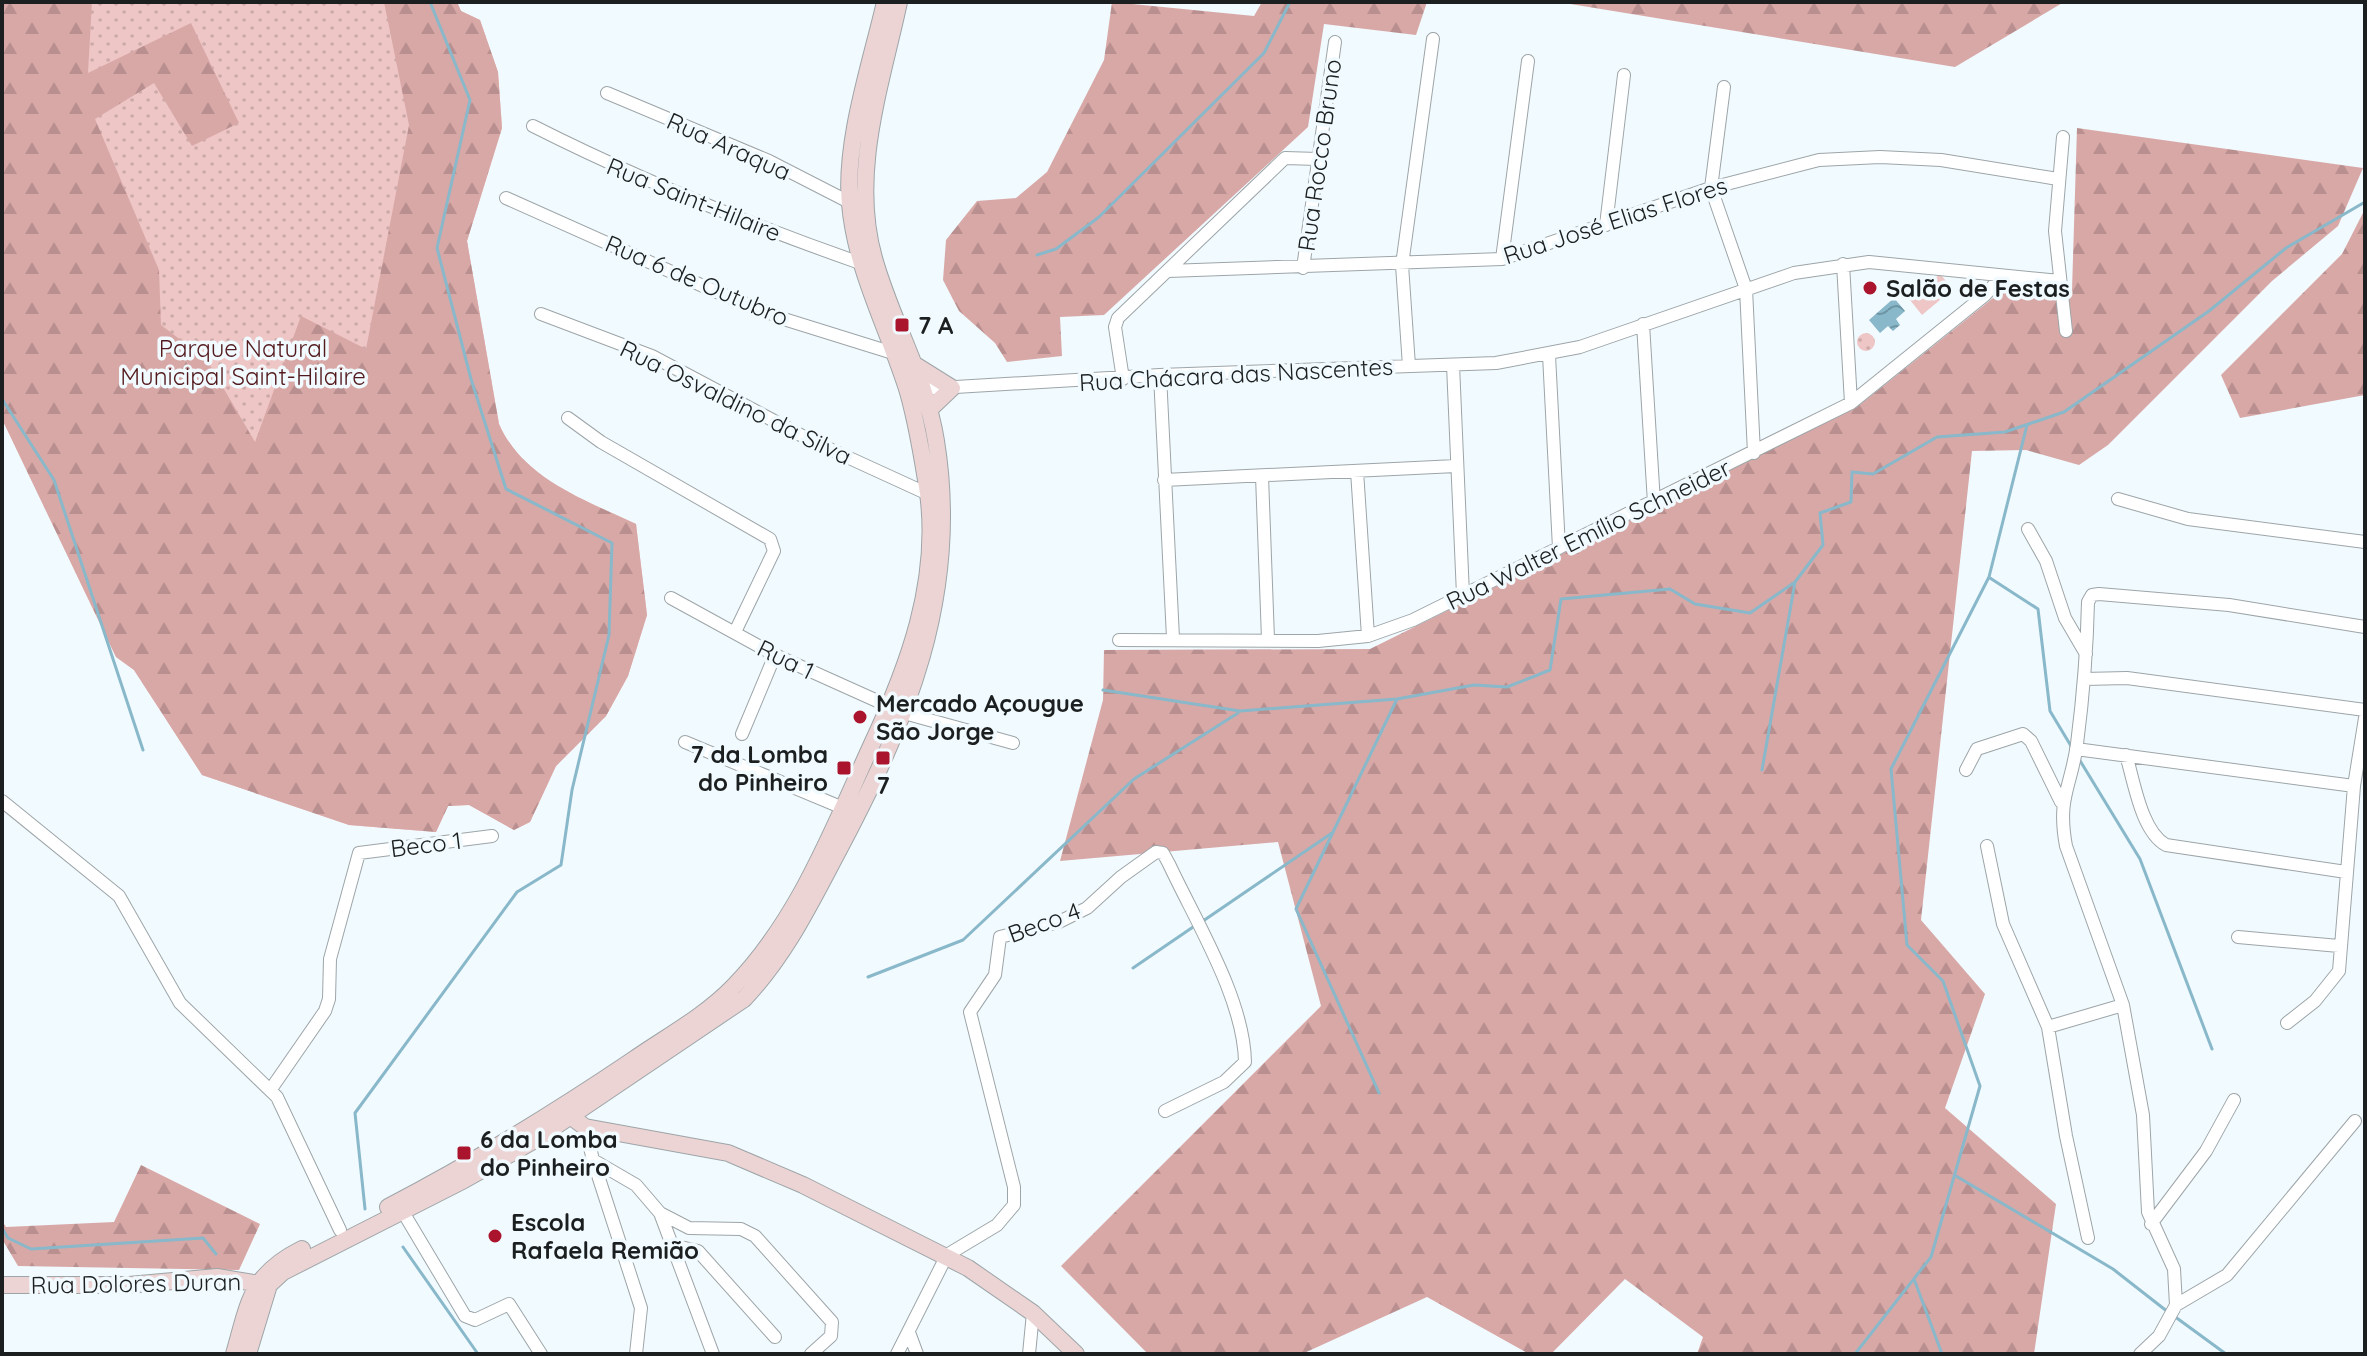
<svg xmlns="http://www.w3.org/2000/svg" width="2367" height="1356" viewBox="0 0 2367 1356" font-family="Quicksand,sans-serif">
<defs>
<pattern id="grass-dots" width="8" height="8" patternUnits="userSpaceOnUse" patternTransform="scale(2)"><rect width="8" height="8" fill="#eec6c5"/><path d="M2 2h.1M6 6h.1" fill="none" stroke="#ccaaa9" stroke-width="1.8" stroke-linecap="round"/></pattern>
<pattern id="forest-firs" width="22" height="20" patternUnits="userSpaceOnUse" patternTransform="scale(2)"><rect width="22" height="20" fill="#d8a8a7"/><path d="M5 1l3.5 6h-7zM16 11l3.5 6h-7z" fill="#b9908f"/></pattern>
<pattern id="water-waves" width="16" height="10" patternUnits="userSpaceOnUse" patternTransform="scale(2)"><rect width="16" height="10" fill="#88b8c9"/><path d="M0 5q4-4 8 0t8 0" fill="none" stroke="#6e95a3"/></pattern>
</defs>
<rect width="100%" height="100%" fill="#f1fafe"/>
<path fill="url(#grass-dots)" d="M2,2H457L461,11L480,20L498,72L502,128L467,241L499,424C523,479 585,500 636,524L647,615L628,676L606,716L556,766L530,822L514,830L469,805L448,806L436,832L349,825L202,775L134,670L116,657L2,419Z
M1857 342a9 9 0 1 1 18 0a9 9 0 1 1-18 0Z"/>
<path fill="url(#forest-firs)" d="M2,2H92L88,73L191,23L239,123L192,146L154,83L95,119L159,270L161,325L207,360L255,442L301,316L366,349L409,125L384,2H457L461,11L480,20L498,72L502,128L467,241L499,424C523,479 585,500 636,524L647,615L628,676L606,716L556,766L530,822L514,830L469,805L448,806L436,832L349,825L202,775L134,670L116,657L2,419Z
M1112,2L1254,16L1262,2H1427L1416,35L1324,24L1308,127L1104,315L1060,317L1062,356L1007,362L995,343L959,311L943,280L946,240L977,201L1016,198L1047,172L1104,60Z
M1558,2H2064L1955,67Z
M2077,128L2363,168L2338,226L2272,281L2108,445L2079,465L2026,450L1972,451L1921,920L1985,994L1945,1108L2056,1204L2034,1354H1697L1703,1337L1625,1279L1551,1354H1529L1427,1297L1302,1354H1148L1061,1266L1321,1006L1278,842L1060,861L1103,700L1104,650L1370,649L1857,407L2008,286L2072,290Z
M2365,209V395L2240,418L2221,375L2342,254Z
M141,1165L260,1224L239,1270L18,1266L2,1239V1221L6,1227L114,1222Z"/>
<path fill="#eec6c5" d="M1940,274L1953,289L1922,315L1910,300Z"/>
<path fill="url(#water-waves)" d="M1894,298L1905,311L1896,319L1900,325L1893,331L1888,326L1880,333L1869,320Z"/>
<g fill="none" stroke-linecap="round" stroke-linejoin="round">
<path stroke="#88b8c9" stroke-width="3" d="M1037,255L1056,249L1099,217L1264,53L1290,2
M2,399L54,480L143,750
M1990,578L2038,609L2050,711L2071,746
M1103,690L1240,711L1397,699L1474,685L1507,687L1550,670L1561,599L1670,589L1695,604L1750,613L1795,582L1823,545L1820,513L1851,502L1852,472L1873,474L1937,437L2005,432L2064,412L2209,311L2286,248L2365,202
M2079,759L2140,859L2212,1049
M1762,770L1795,582
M1203,921L1332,833
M1133,968L1196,925
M868,977L963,940L1134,779L1238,713
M1379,1093L1296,909L1397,699
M1956,1176L2113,1269L2168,1312
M365,1209L355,1113L517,892L561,865L572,790L609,635L612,543L506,489L471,379L437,248L470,100L430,2
M2,1228L8,1238L31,1249L203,1238L216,1254
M403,1247L478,1354
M1914,1279L1942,1354
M2174,1316L2226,1354
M1855,1354L1931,1257L1980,1086L1943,981L1907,945L1891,769L1989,577L2027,425"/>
<defs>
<path id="street" d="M1724,87L1711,188L1746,289L1754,453
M607,93L769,161L849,202
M533,126C638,179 749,224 860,263
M2063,137L2055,231L2066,331
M506,198L712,290L787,320L893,353
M1606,225L1624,75
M1502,259L1528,61
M1843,264L1851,403
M1303,268L1335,42
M1168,271L1502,259L1711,188L1819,160L1880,157L1941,160L2058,179
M541,314L652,356L810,440L928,494
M1643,324L1654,503
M1549,355L1559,548
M1453,365L1463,595
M1409,366L1402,265L1433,39
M1160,375L1173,638
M1123,379L1115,327L1118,318L1285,158L1318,159
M922,389L1160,375L1496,363L1580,347L1794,273L1869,262L2060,281
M568,418L601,442L770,539L774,551L735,632
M1357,471L1368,636
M1262,476L1268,639
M1164,480L1456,466
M2118,499L2188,519L2365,542
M2028,529L2046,561L2065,618L2086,654
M671,598L775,655L904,713L1013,743
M1119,640L1318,641L1368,636L1413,620L1851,403L1985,295L2002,276
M2084,679L2127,678L2365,710
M742,734L775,655
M685,742L843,808
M2076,749L2354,786
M2126,755C2134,781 2141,831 2166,845L2346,872
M1966,770L1977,749L2023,734L2031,741L2061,802
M2,801L119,896L180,1003L277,1097L340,1230
M1987,846L2003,924L2048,1027L2066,1136L2088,1238
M2238,937L2339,946
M2287,1023L2315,1001L2339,971L2354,786L2365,718
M2048,1027L2123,1005
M271,1089L325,1011L329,999L330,959L359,853L492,836
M585,1127L593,1160L636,1185L660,1213L713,1354
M593,1160L641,1308L636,1354
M403,1212L465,1316L475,1320L509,1304L541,1354
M660,1213L689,1228L741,1229L755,1236L832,1322L831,1336L811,1354
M2151,1224L2206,1151L2234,1100
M672,1245L698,1251L775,1337
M2176,1305L2227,1275L2355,1121
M910,1335L917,1354
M897,1354L947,1255L997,1225L1014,1205V1187L970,1012L995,975L1000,937L1059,922L1087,908L1121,877L1156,852L1163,853L1169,864C1196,922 1244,999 1245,1062L1224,1082L1165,1111
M1029,1354L1033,1313
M2140,1354L2159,1336L2176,1305L2174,1269L2148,1212L2143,1115L2123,1005L2066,846C2057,797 2071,788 2077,744C2083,697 2087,650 2088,602L2092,595L2099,594L2229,605L2365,627"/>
<path id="secondary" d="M912,363L952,388L930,409
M566,1113L585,1127L728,1153L803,1185L968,1268L1033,1313L1076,1354
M388,1207C473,1163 553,1114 633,1060C666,1037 705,1016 733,987C798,921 833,829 871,746C908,667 940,582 928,493C923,460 917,424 908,392C888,328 856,271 850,204C844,142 871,63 885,2
M2,1285H129L217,1277L267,1285
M234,1354C249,1302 250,1275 302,1249
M248,1354L269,1285L283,1272L464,1180L535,1140L744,999C784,957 808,908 835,857C906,724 961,596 936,441C926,377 891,320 874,258C850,173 881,86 899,2"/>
</defs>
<use href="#street" stroke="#9da5a8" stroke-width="14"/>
<use href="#secondary" stroke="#9da5a8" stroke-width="18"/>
<use href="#street" stroke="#fff" stroke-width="12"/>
<use href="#secondary" stroke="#edd4d4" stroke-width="16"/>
</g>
<g fill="#aa142d" stroke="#f1fafe" stroke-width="3">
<circle cx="1870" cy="288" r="8"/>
<rect x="894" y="317" width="16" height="16" rx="4"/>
<circle cx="860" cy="717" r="8"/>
<rect x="875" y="750" width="16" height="16" rx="4"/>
<rect x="836" y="760" width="16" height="16" rx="4"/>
<rect x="456" y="1145" width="16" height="16" rx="4"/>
<circle cx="495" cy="1236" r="8"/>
</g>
<g text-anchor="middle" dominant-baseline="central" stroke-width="7" stroke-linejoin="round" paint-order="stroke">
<g font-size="24" fill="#1c1f20" stroke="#f1fafe">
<text transform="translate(729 146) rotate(24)">Rua Araqua</text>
<text transform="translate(1319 155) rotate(-82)">Rua Rocco Bruno</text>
<text transform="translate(694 199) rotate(22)">Rua Saint-Hilaire</text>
<text transform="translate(1615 220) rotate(-18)">Rua José Elias Flores</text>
<text transform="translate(697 280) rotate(23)">Rua 6 de Outubro</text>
<text transform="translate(1236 374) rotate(-3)">Rua Chácara das Nascentes</text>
<text transform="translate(736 402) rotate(26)">Rua Osvaldino da Silva</text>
<text transform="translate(1588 534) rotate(-26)">Rua Walter Emílio Schneider</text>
<text transform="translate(786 659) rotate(26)">Rua 1</text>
<text transform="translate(426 844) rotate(-7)">Beco 1</text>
<text transform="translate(1044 922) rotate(-20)">Beco 4</text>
<text transform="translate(136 1283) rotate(-1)">Rua Dolores Duran</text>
</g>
<g font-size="24" font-weight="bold" fill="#1c1f20" stroke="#f1fafe" text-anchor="start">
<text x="1886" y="288">Salão de Festas</text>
<text x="918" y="325">7 A</text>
<text x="876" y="703">Mercado Açougue<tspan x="876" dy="28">São Jorge</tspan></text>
<text x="828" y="754" text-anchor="end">7 da Lomba<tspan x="828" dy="28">do Pinheiro</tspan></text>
<text x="883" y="785" text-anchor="middle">7</text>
<text x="480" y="1139">6 da Lomba<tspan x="480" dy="28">do Pinheiro</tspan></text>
<text x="511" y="1222">Escola<tspan x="511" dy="28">Rafaela Remião</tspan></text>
</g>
<g font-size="24" fill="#531a1d" stroke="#f1fafe">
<text x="243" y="348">Parque Natural<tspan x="243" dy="28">Municipal Saint-Hilaire</tspan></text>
</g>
</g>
<rect width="2367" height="1356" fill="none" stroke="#1c1f20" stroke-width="8"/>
</svg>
